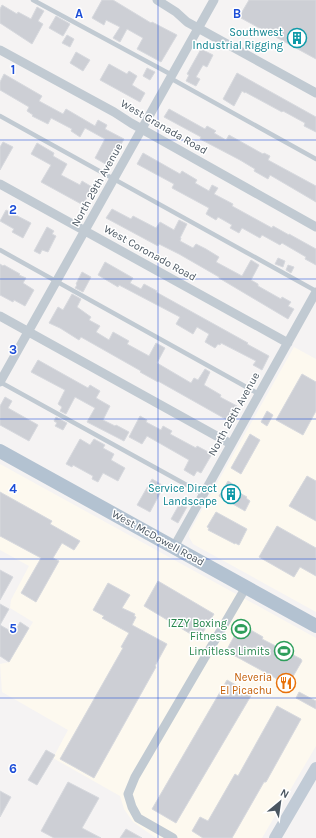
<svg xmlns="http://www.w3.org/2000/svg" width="316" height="838" viewBox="0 0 316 838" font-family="Karla,sans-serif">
<rect width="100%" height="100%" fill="#f5f3f3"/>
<path fill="#fdf9ef" d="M294,347L316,359V612L193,544L189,537L190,531Z
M0,464L316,638V746L262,838H156L133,822L124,809L120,796L53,758L68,730L2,692L0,664L9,662L33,622L10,608L11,600L29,566L0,550Z"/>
<path fill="#cdcfd5" stroke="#d7d9de" d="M102,0H113L151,23L152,22L177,35L161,62L137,49L143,38L127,29L120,42L113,38L120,27L106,20L104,25L92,18Z
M249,0H316V59L239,17Z
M2,5L17,14L18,12L31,19L37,7L44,11L38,21L43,24L32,44L0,23V9Z
M56,16L70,24L63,36L49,28Z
M67,35L74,39L70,47L62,43Z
M201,49L213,55L207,67L203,65L196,77L200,79L196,86L186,81L189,75L187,74Z
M76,52L90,60L83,71L70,63Z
M109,64L127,74L129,71L137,76L132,85L145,93L140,102L100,80Z
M147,68L155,72L150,80L143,76Z
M237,73L316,117V132L304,126L305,123L283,111L282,112L245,92V93L242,91L234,106L223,99Z
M4,74L42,96L39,101L63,114L66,109L95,126L98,120L107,125L105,129L124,139L109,166L95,158L105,139L85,128L80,137L71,131L72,129L51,118L48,124L32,116L33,115L27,111L29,107L0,90V82Z
M169,109L205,129L207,126L216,131L214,133L226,140L229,135L263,154L264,153L270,156L268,160L316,186V202L270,175L268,179L254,171L255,169L240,160L200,139L201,137L164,117Z
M3,142L13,147L0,170V147Z
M37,143L54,153L53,156L67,164L61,175L80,185L82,181L92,187L83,205L41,182L51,165L31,154Z
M143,153L180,174L182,171L197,180L195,183L209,191L212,185L218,188L214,194L233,204L232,206L272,228L273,226L289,235V234L316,249V265L305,259L306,257L282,243L280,245L262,235L260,238L242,228L239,233L230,228L232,225L218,217L216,220L206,214L209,208L172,188L174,184L137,164Z
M112,209L131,219L133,216L156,228L160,222L174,230L179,220L187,224L180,238H181L180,241L193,248L196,244L206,249L219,257L216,262L242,276L251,260L259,265L251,280L258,284V286L281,299L282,297L291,302L288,306L294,309L288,319L219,278V277L179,254L159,244L158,246L106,218Z
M6,210L31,223L23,238L12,232L14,229L0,221Z
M47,227L54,231L52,234L56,236L48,252L42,250L40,254L34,251Z
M278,258L285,261L283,267L275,264Z
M105,262L133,278L130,283L141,289L144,284L157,291L156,292L248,343L247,344L269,356L262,370L253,365L256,361L221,343L220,345L218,344L215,348L205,342L209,334L197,327L193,334L176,324L180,317L119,285L118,287L98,275Z
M0,264L3,266L4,265L20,274L19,275L26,278L23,283L34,290L25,306L14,300L13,302L0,295Z
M288,265L294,267L291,273L286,270Z
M82,272L91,277L83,292L75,288L77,285L76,284Z
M72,294L81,299L77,307L91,317L89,320L100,326L96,332L109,340L113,332L129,341L127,344L149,356L156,343L165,348L157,363L191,383L194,378L198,380L205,369L210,372L204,385L221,395L220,397L237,406L229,421L158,381V382L140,372L141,371L81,337L79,340L60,328L49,323L58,307L63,310Z
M38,360L88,388L90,385L100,391L96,398L110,406L103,420L115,426L116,425L129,432L124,441L87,422L95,408L75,397L66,414L60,411L62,407L58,404L65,390L31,372Z
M302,374L316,382V411L303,435L276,420Z
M5,397L12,401L8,408L38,425L29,441L0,425V406Z
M267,411L273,415L267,426L261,422Z
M140,416L147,420L146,422L161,430L163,426L172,431L170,434L196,448L197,446L212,454L201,473L197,471L194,476L184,470L189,460L147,436L142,444L129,437Z
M56,417L67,423L63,430L55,426L57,423L54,421Z
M250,434L260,440L241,474L231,468Z
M80,439L90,445L94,439L105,445L103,448L114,454L111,460L125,468L118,481L103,473L98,482L92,479L93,476L73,465L72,467L66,464Z
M307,476L316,481V521L289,506Z
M152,479L164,486L150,512L137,505Z
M228,481L236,486L234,490L247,497L246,498L250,501L245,511L219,496Z
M0,492L52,521L50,524L80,541L74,550L62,543L53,558L59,561L36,602L21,593L41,558L0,536Z
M180,503L187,507L178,523L171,519Z
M216,512L247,529L239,545L235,543V544L208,530L209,528L207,527Z
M277,526L316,548V576L300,567L294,577L259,557Z
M0,570L13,577L0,600Z
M158,581L214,614L199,639L144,606Z
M108,583L130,595L122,608L135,614L134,616L136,617L132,625L167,644L155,666L156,667L94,778L60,759L123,648L121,647L129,633L102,618L104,616L93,610Z
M0,604L9,609L0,625L14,633L20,622L29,628L9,662L0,656Z
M242,625L263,637L262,639L301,659L302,661L288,685L226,651L240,626Z
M227,680L252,694L176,823L152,809Z
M299,692L316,701V709L296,698Z
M277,706L301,719L266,782H264L232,838H203L192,831L200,817L208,821L235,774L238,776Z
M46,750L55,755L37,785L28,780Z
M68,782L99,798L82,828L101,838H54L41,831Z
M0,791L11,797L0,817Z
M126,829L142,838H120Z"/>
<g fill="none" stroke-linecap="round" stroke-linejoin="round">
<path stroke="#c1cad2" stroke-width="4.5" d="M33,0L172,75
M170,78L316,159
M0,116L316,291
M0,250L259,394
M0,382L203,494"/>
<path stroke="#c1cad2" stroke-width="9" d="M157,0L176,12L187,22L316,93
M0,50L114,112L131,123L316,227
M0,184L288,343
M0,316L231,444
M0,382L214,0
M174,547L316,292
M173,838L138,818L132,807L128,794L135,777L246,587"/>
<path stroke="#c1cbd6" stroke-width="12" d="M275,838L316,768"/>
<path stroke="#b3c2d1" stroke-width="14" d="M0,451L316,626"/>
</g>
<path fill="none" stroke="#1d4ed8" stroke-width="1" stroke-opacity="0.55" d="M158,0V838M0,140H316M0,279H316M0,419H316M0,559H316M0,698H316"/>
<defs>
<symbol id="building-ring" viewBox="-11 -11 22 22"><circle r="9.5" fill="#fff" stroke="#0f9aa8" stroke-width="1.5"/><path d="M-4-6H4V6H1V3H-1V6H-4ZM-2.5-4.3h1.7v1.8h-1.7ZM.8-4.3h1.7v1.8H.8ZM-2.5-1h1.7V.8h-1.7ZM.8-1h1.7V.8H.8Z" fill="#0f9aa8"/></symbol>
<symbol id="stadium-ring" viewBox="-11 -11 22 22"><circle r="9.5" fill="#fff" stroke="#2e9e5b" stroke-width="1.5"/><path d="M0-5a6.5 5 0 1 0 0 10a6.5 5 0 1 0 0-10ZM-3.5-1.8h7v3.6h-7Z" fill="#2e9e5b"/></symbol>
<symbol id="restaurant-ring" viewBox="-11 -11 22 22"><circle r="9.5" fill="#fff" stroke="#e8710a" stroke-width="1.5"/><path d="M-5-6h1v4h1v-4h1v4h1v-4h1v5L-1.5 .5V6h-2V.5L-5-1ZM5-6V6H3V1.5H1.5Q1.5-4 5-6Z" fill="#e8710a"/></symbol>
</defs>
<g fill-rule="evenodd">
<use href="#building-ring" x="286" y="27" width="22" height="22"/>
<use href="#building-ring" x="220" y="483" width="22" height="22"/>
<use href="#stadium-ring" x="230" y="618" width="22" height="22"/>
<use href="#stadium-ring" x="273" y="640" width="22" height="22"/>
<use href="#restaurant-ring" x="275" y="672" width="22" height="22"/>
</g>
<g text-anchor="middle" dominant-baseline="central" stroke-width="3" stroke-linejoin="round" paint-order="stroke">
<g font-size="11" fill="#0d838f" stroke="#fff" text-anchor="end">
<text x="283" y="32">Southwest<tspan x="283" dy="13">Industrial Rigging</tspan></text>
<text x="217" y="488">Service Direct<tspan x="217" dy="13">Landscape</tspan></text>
</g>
<g font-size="11" fill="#4a5661" stroke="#fff">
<text transform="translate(164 127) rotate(30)">West Granada Road</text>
<text transform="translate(97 185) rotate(-61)">North 29th Avenue</text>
<text transform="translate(150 253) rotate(29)">West Coronado Road</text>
<text transform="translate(234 414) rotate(-61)">North 28th Avenue</text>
<text transform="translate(158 538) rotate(29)">West McDowell Road</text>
</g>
<g font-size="11" fill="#27864d" stroke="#fff" text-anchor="end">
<text x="227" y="623">IZZY Boxing<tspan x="227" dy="13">Fitness</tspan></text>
<text x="270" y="651">Limitless Limits</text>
</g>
<g font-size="11" fill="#c56008" stroke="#fff" text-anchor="end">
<text x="272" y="677">Neveria<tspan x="272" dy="13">El Picachu</tspan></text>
</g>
</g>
<g font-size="13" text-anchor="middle" font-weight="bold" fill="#1d4ed8" stroke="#fff" stroke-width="3" stroke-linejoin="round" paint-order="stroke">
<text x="79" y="18">A</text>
<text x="237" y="18">B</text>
<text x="13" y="74">1</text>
<text x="13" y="214">2</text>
<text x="13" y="354">3</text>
<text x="13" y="493">4</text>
<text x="13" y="633">5</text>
<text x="13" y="773">6</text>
</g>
<g transform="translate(280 802) rotate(29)" stroke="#ffffff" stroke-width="3" paint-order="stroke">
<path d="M0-3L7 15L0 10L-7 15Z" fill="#4a5661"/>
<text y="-6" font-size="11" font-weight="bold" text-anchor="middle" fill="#4a5661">N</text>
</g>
</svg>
